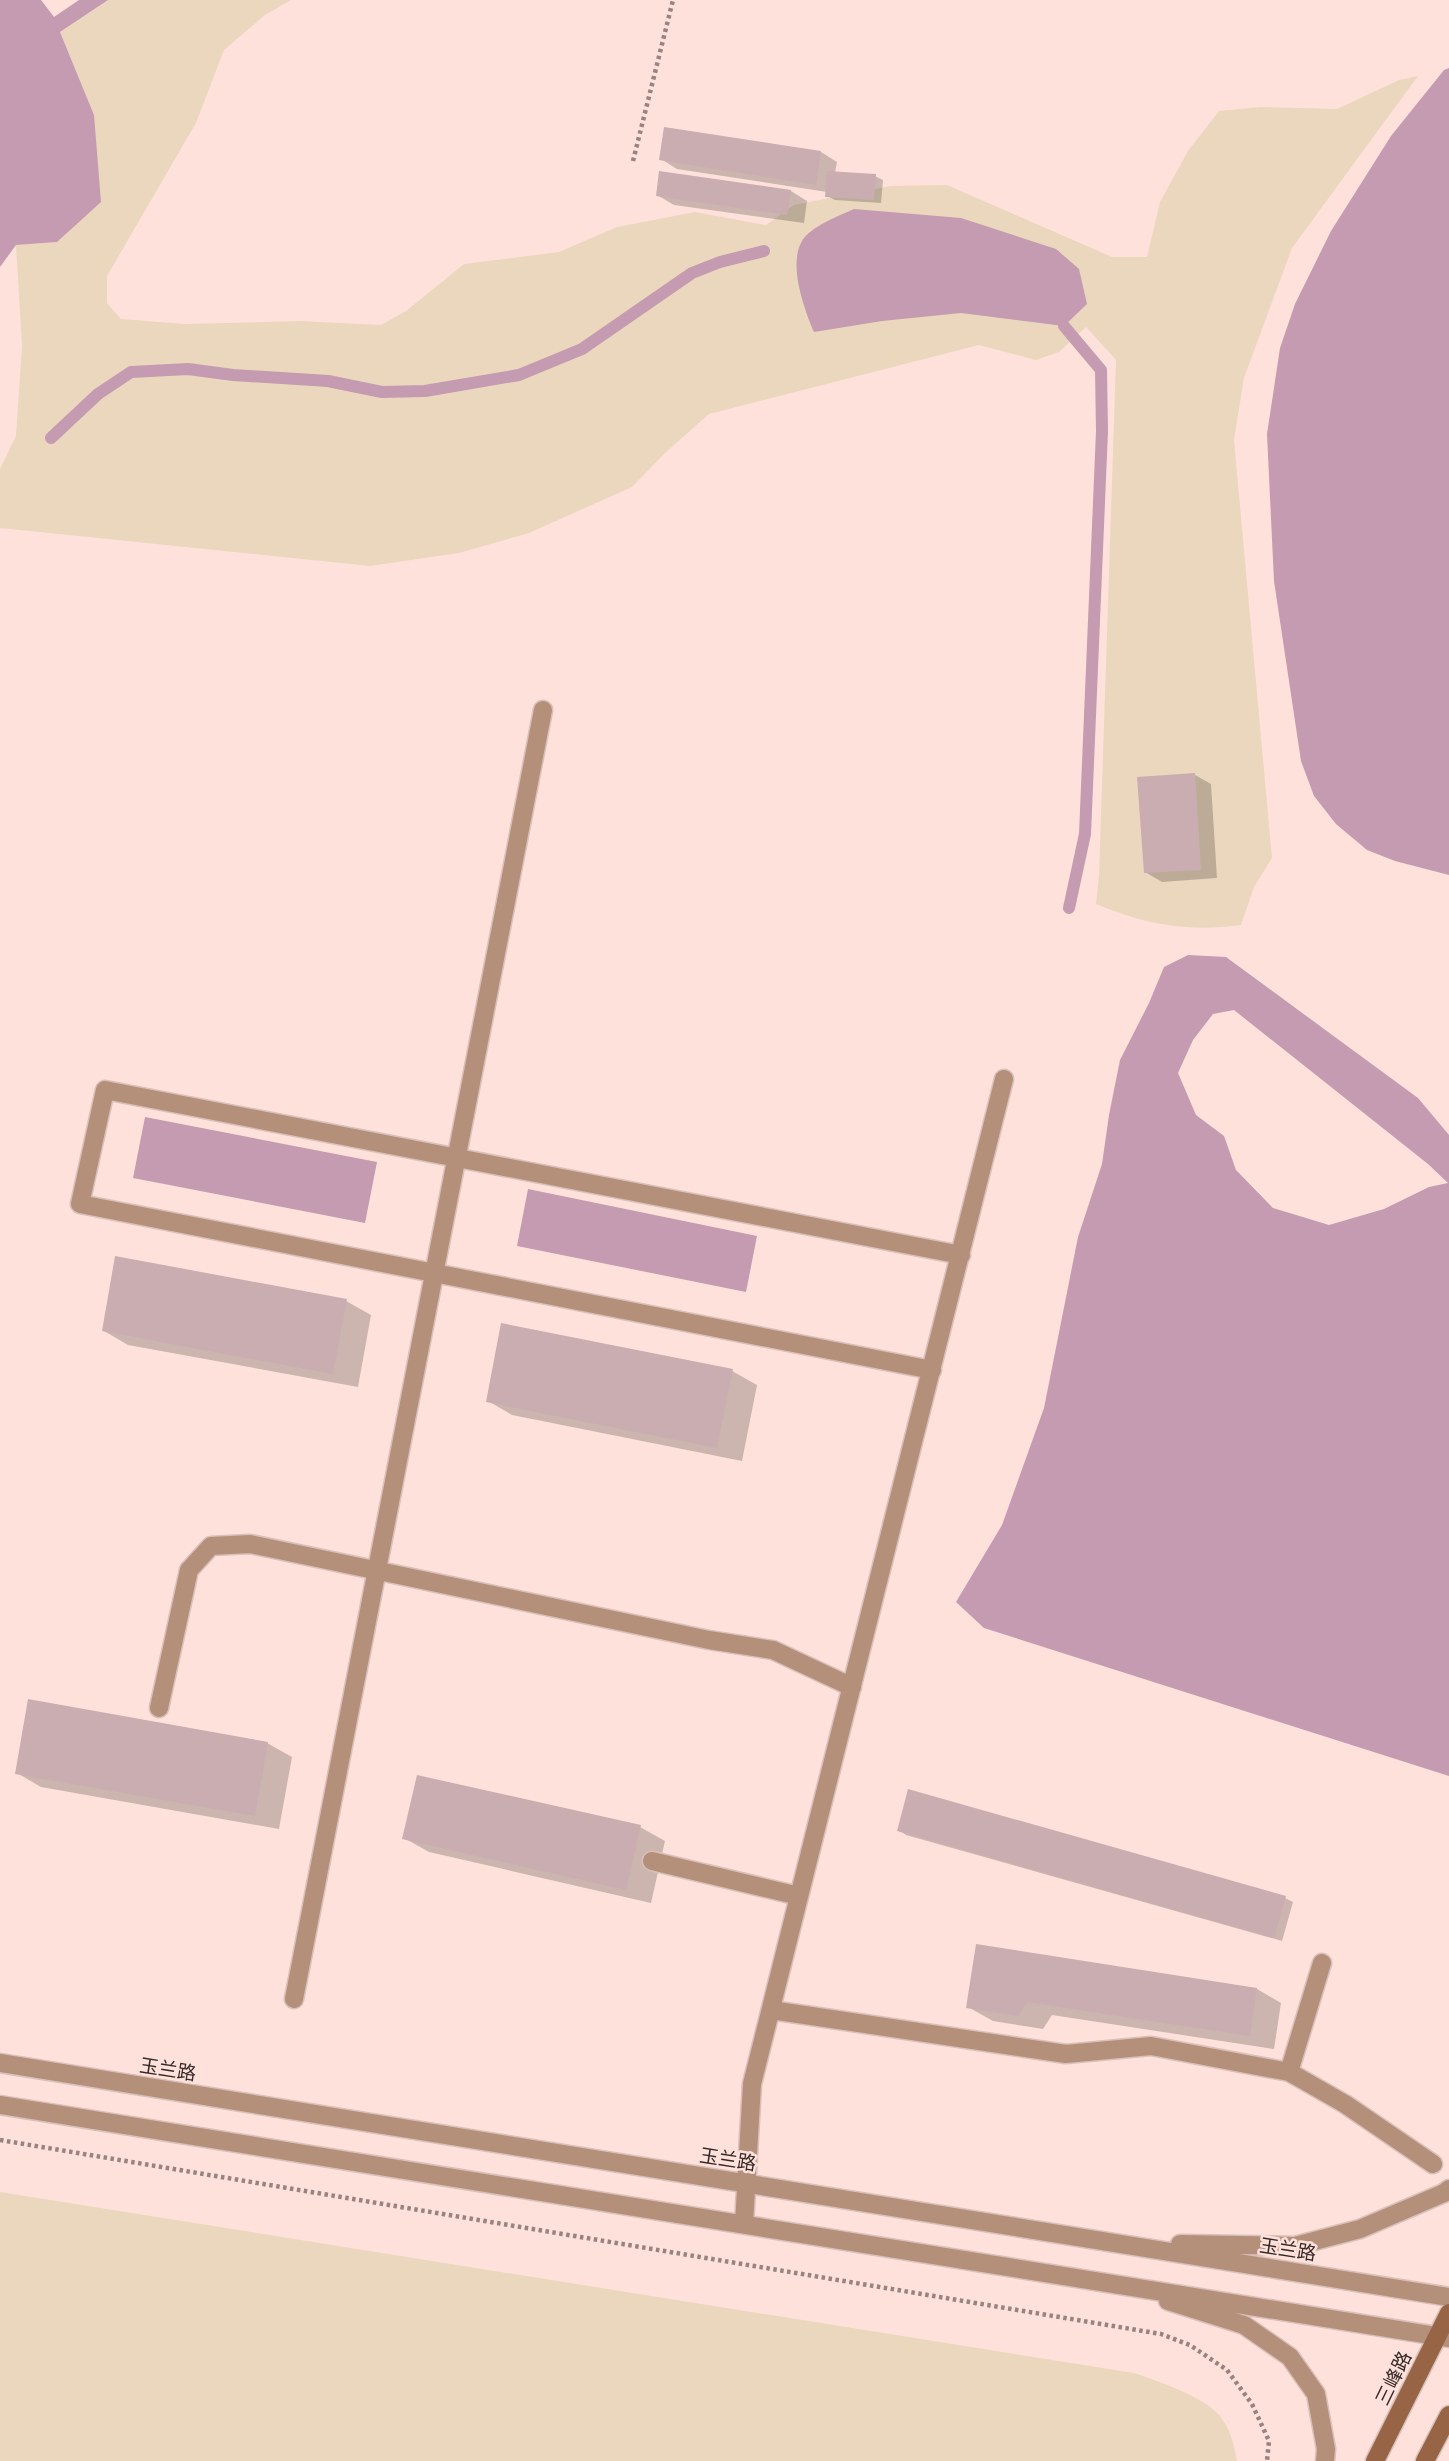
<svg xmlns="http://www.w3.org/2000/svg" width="1449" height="2461" viewBox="0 0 1449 2461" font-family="'Noto Sans','Noto Sans SC',sans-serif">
<rect width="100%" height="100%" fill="#ffe1db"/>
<path fill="#ebd7bd" d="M108,0H291L265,15L224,50L196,123L107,276V303L121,319L185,324L300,321L381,325L406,311L464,264L559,252L617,227L695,212L766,225L794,205L890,186L947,185L1112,257H1147L1160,202L1188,151L1219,111L1261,107L1337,109L1399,80L1418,76L1292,248L1244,378L1234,440L1272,858L1254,887L1241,925C1187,932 1146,925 1096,904L1099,876L1116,360L1086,327L1059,352L1036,360L979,345L709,414L665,453L632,487L529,533L459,553L370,566L0,528V469L16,436L22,346L16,245L57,242L94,115L60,32Z
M0,2192L1134,2373C1157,2381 1203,2396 1219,2415C1230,2428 1234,2444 1237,2461H0Z"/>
<path fill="#c49bb0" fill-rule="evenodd" d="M0,0H41L54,17L79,0H108L60,32L94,115L101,202L57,242L16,245L0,267Z
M1449,68V875L1395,861L1367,850L1336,824L1314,796L1301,761L1274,581L1267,434L1280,348L1295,304L1331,231L1391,136L1444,70Z
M854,209L961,218L1056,249L1079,269L1087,304L1064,326L961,313L882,321L814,332C804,309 788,264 802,241C811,226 839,216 854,209Z
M1188,955L1226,957L1418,1098L1449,1135V1776L984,1628L956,1602L1002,1525L1044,1408L1078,1237L1102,1164L1109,1115L1120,1060L1149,1003L1164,967ZM1234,1010L1428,1164L1448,1183L1429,1187L1384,1209L1329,1225L1273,1208L1236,1170L1224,1136L1196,1115L1178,1073L1193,1040L1213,1014Z
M145,1117L377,1162L365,1223L133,1178Z
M528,1189L757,1236L746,1292L517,1246Z"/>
<path fill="#0003" d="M821,152L837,162L835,173L875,176L883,180L881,203L835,200L827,196V192L677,169L661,159Z
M791,191L807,201L804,223L674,205L657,195Z
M1195,775L1211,784L1217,878L1162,882L1145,872Z
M346,1301L371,1315L358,1387L128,1345L104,1331Z
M732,1371L757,1385L742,1461L512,1415L488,1401Z
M267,1743L292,1757L279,1829L41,1787L17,1773Z
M640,1827L665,1841L651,1903L429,1852L404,1838Z
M899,1830L1285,1898L1293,1902L1282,1941L906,1835Z
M977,1946L1257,1989L1281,2003L1274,2049L1052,2015L1043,2029L993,2021L968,2007Z"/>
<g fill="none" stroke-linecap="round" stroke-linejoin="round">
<path stroke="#c49bb0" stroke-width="12" d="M1064,326L1101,370L1102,431L1085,834L1069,908
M51,438L98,394L131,372L188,369L233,375L328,381L382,392L425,391L519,375L582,349L692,273L720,262L764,251"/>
</g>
<path fill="#caadb1" d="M664,127L821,151L816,185L659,160Z
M659,171L791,190L787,215L656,196Z
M827,171L876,174L874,200L825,197Z
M1195,773L1201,870L1144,873L1137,777Z
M115,1256L347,1299L333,1374L102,1331Z
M501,1323L733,1369L717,1448L486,1402Z
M28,1699L268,1742L255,1816L15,1774Z
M417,1775L641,1825L626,1890L402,1839Z
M908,1789L1286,1896L1274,1938L897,1831Z
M976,1944L1257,1988L1250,2036L1027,2002L1018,2016L966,2008Z"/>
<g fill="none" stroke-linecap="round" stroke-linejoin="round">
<defs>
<path id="service" d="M932,1370L80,1204L105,1090L961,1255
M159,1708L189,1570L211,1546L250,1544L709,1640L773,1650L852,1687
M652,1861L799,1896
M294,1999L543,710
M771,2010L1066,2054L1151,2046L1289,2072L1345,2104L1433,2164
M1289,2072L1322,1963
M744,2224L752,2084L1004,1079"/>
<path id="tertiary" d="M0,2063L1449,2297
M0,2105L1449,2338
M1180,2244L1295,2246L1360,2229L1444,2193L1449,2189
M1168,2301L1244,2325L1290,2357L1316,2394L1326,2449L1325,2461"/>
<path id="secondary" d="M1375,2461L1449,2313
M1425,2461L1449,2415"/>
</defs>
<use href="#service" stroke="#dac0ba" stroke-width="21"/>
<use href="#tertiary" stroke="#dac0ba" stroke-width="21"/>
<use href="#secondary" stroke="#dac0ba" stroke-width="21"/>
<path stroke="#97837f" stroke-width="4.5" stroke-dasharray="3.5 3.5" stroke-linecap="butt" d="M633,161L673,0
M0,2140L1161,2334L1190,2345L1227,2370L1252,2404L1269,2441L1267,2461"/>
<use href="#service" stroke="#b4907b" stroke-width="18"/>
<use href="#tertiary" stroke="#b4907b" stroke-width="18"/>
<use href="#secondary" stroke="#976545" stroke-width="18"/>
</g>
<g text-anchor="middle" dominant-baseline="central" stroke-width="5" stroke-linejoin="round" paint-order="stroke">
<g font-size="19" fill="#332826" stroke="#ffe1db">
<text transform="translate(168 2069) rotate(9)">玉兰路</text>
<text transform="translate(728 2159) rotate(9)">玉兰路</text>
<text transform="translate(1288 2249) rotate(9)">玉兰路</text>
<text transform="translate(1393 2378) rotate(-64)">三峰路</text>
</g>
</g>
</svg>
